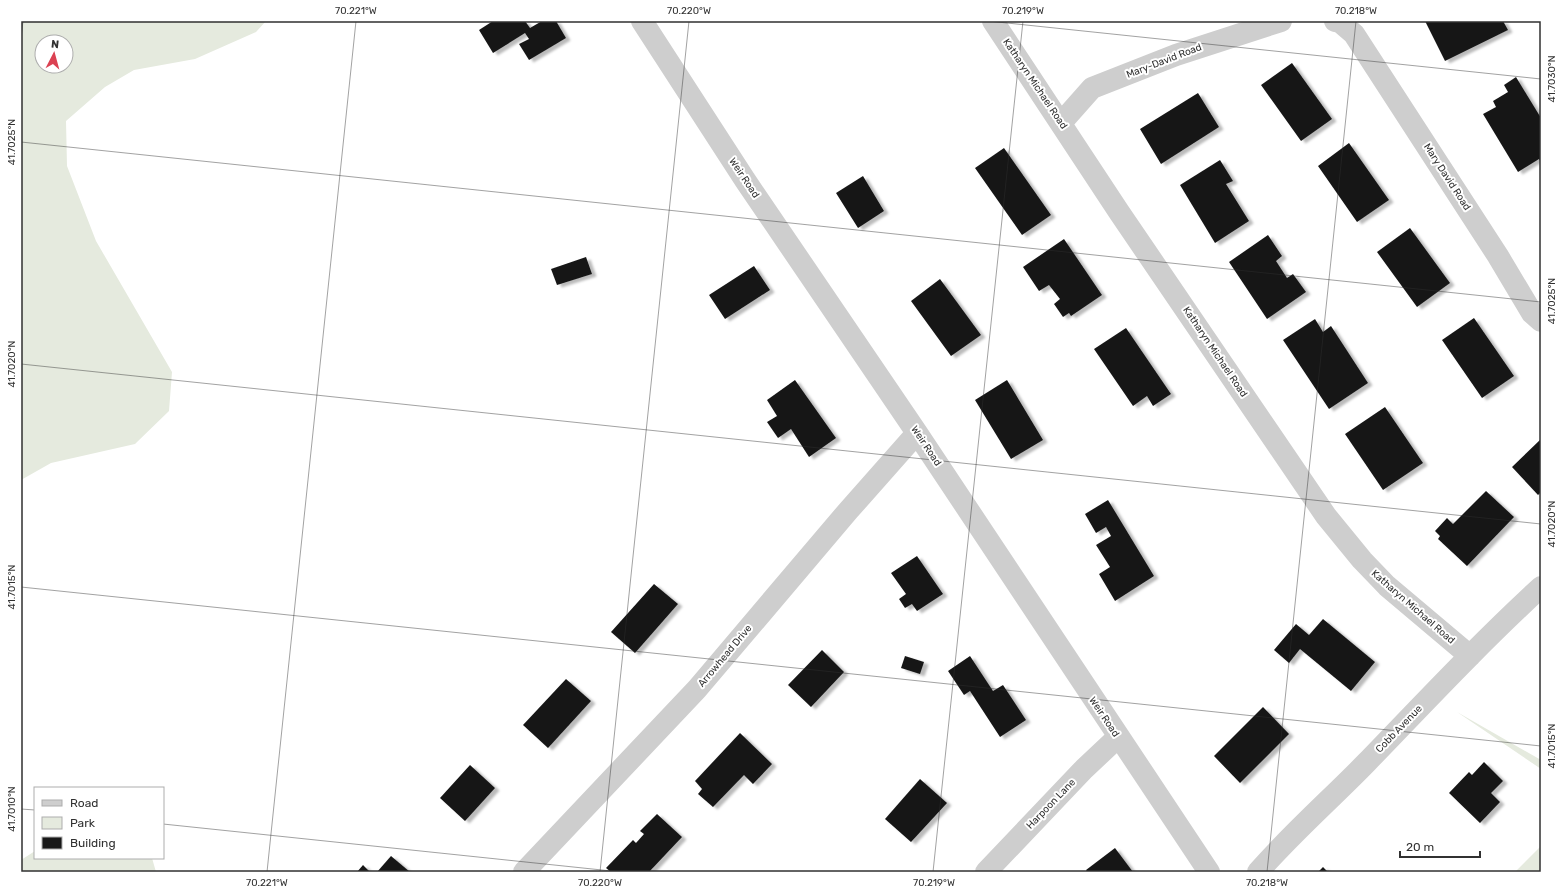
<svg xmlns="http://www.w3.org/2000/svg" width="1562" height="893" viewBox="0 0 1562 893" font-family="Rubik,sans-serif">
<defs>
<filter id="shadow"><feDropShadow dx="4.5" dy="2.5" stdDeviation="1" flood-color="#0004"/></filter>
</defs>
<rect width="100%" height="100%" fill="#fff"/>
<path fill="#e5eade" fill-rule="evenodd" d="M21,21H266L256,32L195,59L134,70L105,87L66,121L67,166L96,241L172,372L169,411L135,444L51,463L21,480ZM42,42H66V66H42Z
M1457,712L1541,760V769Z
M1541,846V872H1515Z
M35,851V858H152L156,872H21V860Z"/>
<path fill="#181818" filter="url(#shadow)" d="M493,21H525L530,28L542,21H556L566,38L529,60L519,44L529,39L525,33L493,53L479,30Z
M1425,21H1503L1508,30L1445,61Z
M1292,63L1332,119L1301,141L1261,85Z
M1516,77L1541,118V162L1539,159L1518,172L1483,114L1496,107L1493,101L1508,92L1504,85Z
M1198,93L1219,127L1161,164L1140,129Z
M1349,143L1389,200L1357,222L1318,166Z
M1004,148L1051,215L1022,235L975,168Z
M1220,160L1233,181L1226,184L1249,221L1215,243L1180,185Z
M863,176L884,211L858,228L836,193Z
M1410,228L1450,283L1417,307L1377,252Z
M1268,235L1282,256L1276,261L1287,278L1293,274L1306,292L1267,319L1229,262Z
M1064,239L1102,295L1071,316L1069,313L1063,317L1054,304L1060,299L1049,285L1039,291L1023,267Z
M586,257L592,274L557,285L551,269Z
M754,266L770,290L725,319L709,295Z
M940,279L981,335L951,356L911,301Z
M1474,318L1514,376L1482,398L1442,340Z
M1315,319L1323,332L1331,326L1368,383L1329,409L1283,340Z
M1126,328L1171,394L1153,406L1147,396L1133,406L1094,349Z
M795,380L836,438L809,457L791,429L778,438L767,422L777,416L767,400Z
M1007,380L1043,440L1011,459L975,400Z
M1385,407L1423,463L1383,490L1345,434Z
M1541,439V492L1538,495L1512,467Z
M1486,491L1514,517L1467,566L1438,539L1440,536L1435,531L1447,518L1453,524Z
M1108,500L1154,576L1115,601L1099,574L1110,567L1096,545L1111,536L1106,527L1096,533L1085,514Z
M917,556L943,594L917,611L912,604L905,608L899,599L906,594L891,573Z
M654,584L678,604L635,653L611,632Z
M1323,619L1375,662L1351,691L1300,649L1289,663L1274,650L1296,624L1309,635Z
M822,650L844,672L811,707L788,685Z
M905,656L924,662L920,674L901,668Z
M970,656L993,691L1003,685L1026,720L1000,737L970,691L964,695L948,671Z
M566,679L591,701L548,748L523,725Z
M1263,707L1289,734L1240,783L1214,756Z
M740,733L772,764L753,784L744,775L713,807L698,794L702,789L695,781Z
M1484,762L1503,781L1491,793L1500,802L1480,823L1449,793L1469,772L1472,775Z
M470,765L495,788L465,821L440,798Z
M920,779L947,803L911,842L885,819Z
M657,814L682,837L649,872H611L606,868L633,840L636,843L644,834L640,831Z
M1115,848L1133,872H1087L1086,870Z
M391,856L410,872H377Z
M363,865L370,872H357Z
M1323,867L1328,872H1318Z"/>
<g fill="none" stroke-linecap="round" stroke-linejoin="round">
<path stroke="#cecece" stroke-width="22" d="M642,21L745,180L917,433L1209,872
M993,21L1119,212L1326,516L1362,560L1387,586L1470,656
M1335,21L1340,22L1354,34L1498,256L1532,313L1541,321
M1061,123L1092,88L1176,55L1281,21
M524,872L697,689L848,511L917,433
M986,872L1084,769L1118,737
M1258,872C1292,833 1331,799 1367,762C1424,703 1480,643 1541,587"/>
</g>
<path fill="none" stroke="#313131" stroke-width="1" stroke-opacity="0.45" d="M988,21L1541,79M21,38L23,21M21,142L1541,302M21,364L1541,524M21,587L1541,746M21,809L35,810M163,824L621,872M267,872L356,21M600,872L689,21M933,872L1023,21M1267,872L1356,21"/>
<g text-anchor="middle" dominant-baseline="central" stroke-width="4" stroke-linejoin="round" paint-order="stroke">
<g font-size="10" fill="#313131" stroke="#fff">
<text transform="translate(1164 61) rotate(-21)">Mary-David Road</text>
<text transform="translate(1035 84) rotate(56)">Katharyn Michael Road</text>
<text transform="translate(1447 177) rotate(57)">Mary David Road</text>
<text transform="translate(744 178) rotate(56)">Weir Road</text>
<text transform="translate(1215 352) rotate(56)">Katharyn Michael Road</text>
<text transform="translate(926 446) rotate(56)">Weir Road</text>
<text transform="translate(1413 607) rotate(41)">Katharyn Michael Road</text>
<text transform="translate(725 656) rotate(-50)">Arrowhead Drive</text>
<text transform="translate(1104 717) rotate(56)">Weir Road</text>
<text transform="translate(1399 729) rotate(-46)">Cobb Avenue</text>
<text transform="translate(1051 804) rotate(-46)">Harpoon Lane</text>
</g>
</g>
<rect width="1562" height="893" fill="none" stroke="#ffffff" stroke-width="44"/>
<rect x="34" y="787" width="130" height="72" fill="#ffffff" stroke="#adadad"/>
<rect x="42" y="800" width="20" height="6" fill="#cecece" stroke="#adadad"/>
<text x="70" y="807" font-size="12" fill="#313131">Road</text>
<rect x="42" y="817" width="20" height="12" fill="#e5eade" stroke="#adadad"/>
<text x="70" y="827" font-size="12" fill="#313131">Park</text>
<rect x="42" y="837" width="20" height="12" fill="#181818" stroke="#adadad"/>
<text x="70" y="847" font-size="12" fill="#313131">Building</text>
<g transform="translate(54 54) rotate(6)"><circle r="19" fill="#ffffff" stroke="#adadad"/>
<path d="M0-3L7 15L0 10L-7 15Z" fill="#db4152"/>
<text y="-6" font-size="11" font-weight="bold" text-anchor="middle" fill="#313131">N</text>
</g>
<path d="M1400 851v6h80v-6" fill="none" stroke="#313131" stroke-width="2"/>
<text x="1406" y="851" font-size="12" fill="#313131" stroke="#ffffff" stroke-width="3" paint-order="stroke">20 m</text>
<rect x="22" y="22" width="1518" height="849" fill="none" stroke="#313131" stroke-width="1.5"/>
<g font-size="10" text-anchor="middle" fill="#313131">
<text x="356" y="14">70.221°W</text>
<text x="689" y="14">70.220°W</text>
<text x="1023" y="14">70.219°W</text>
<text x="1356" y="14">70.218°W</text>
<text transform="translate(1551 79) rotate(-90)" y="4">41.7030°N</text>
<text transform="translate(11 142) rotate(-90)" y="4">41.7025°N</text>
<text transform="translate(1551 301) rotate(-90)" y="4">41.7025°N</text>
<text transform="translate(11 364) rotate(-90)" y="4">41.7020°N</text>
<text transform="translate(1551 524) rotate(-90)" y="4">41.7020°N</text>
<text transform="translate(11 587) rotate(-90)" y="4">41.7015°N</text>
<text transform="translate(1551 746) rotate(-90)" y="4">41.7015°N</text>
<text transform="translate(11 809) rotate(-90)" y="4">41.7010°N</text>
<text x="267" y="886">70.221°W</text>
<text x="600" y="886">70.220°W</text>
<text x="934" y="886">70.219°W</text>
<text x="1267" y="886">70.218°W</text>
</g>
</svg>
